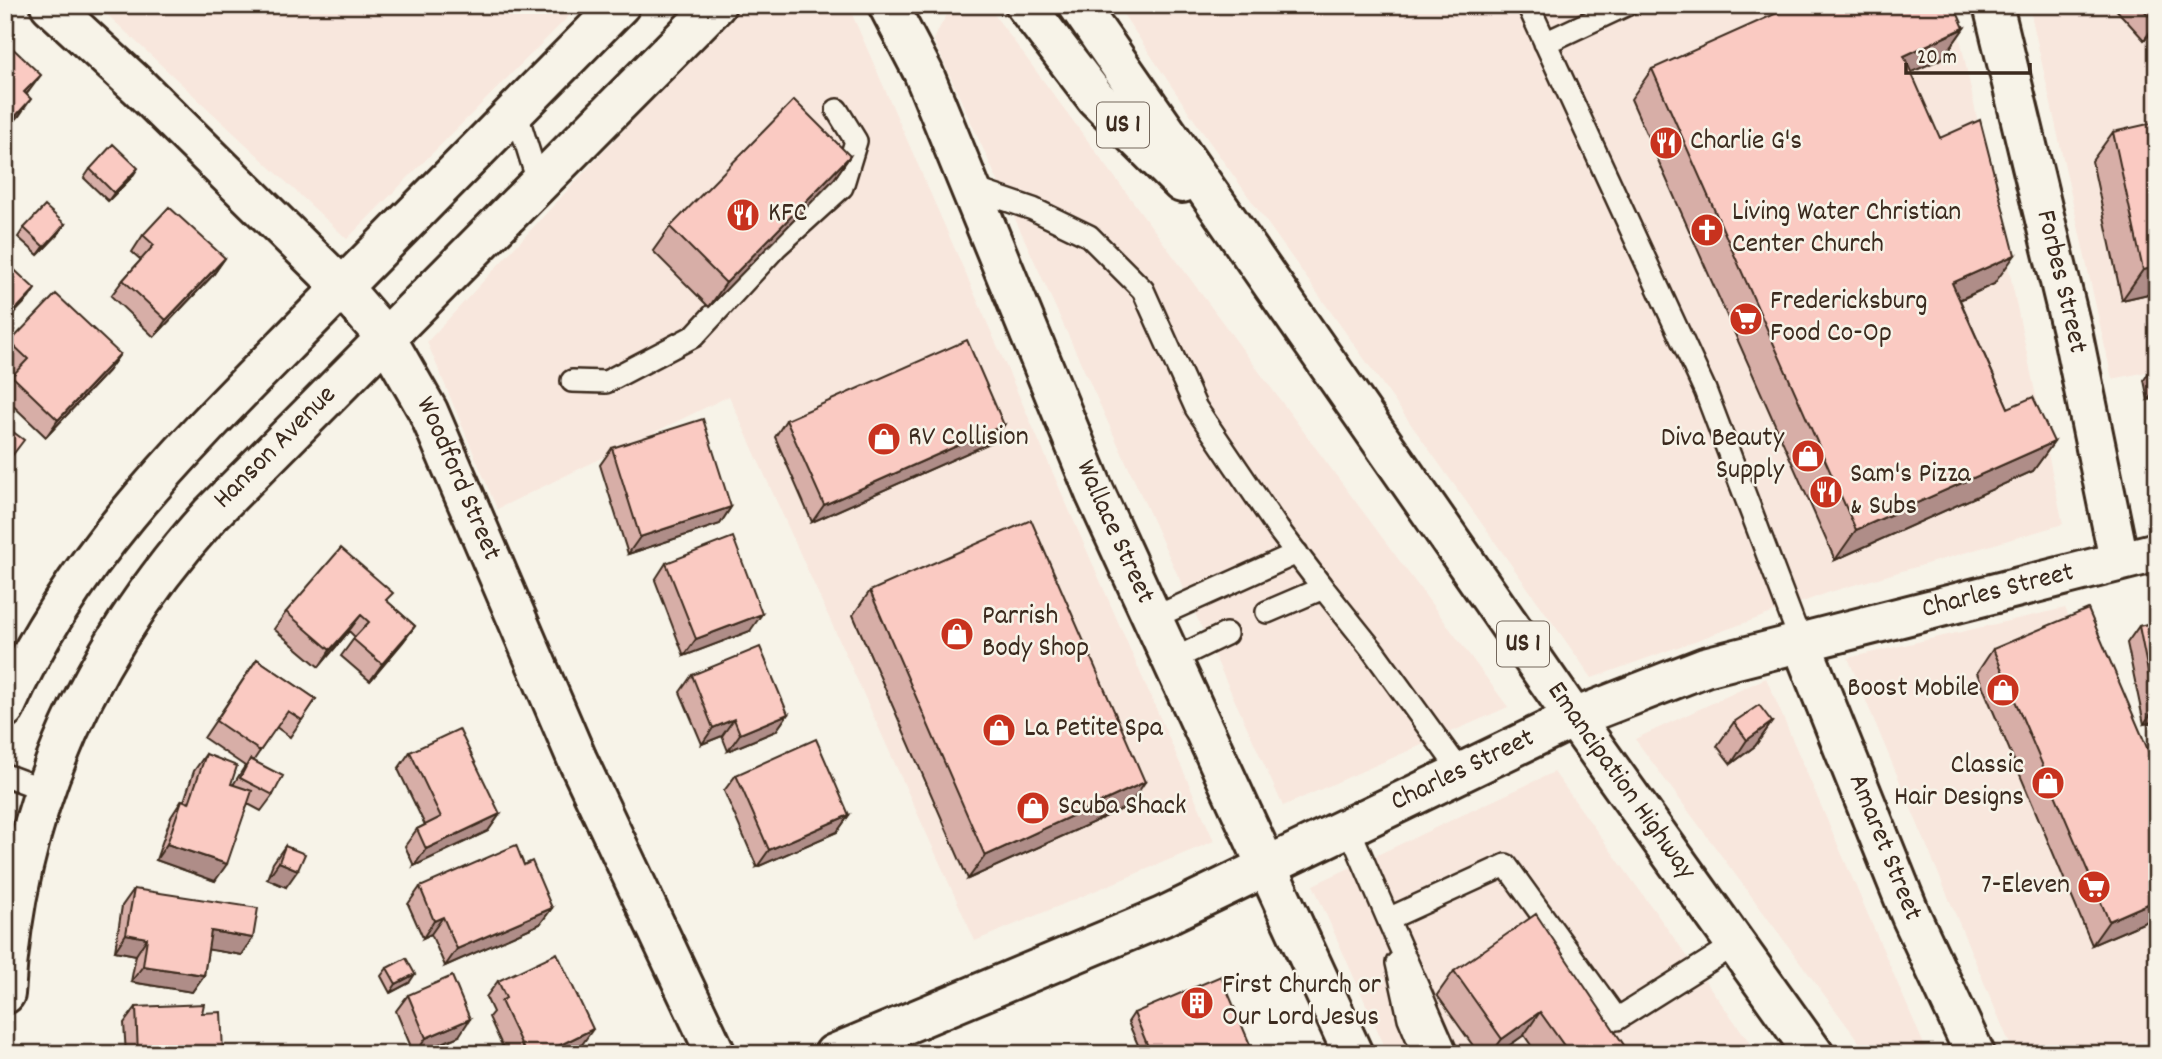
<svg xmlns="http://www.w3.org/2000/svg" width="2162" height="1059" viewBox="0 0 2162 1059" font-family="Dekko,sans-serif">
<rect width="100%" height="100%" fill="#f7f3e8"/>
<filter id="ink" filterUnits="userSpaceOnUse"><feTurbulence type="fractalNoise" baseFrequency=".0143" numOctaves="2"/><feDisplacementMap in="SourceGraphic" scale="14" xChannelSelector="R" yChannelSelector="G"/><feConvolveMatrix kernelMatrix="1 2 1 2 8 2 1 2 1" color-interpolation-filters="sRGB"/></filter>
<g filter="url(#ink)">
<path fill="#f8e7dd" d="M97,5H580L347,239Z
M739,5H848L1214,841L975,941L729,396L497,509L427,342Z
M987,5L1508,707L1283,806L933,39L952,6Z
M1117,5H1953L2063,524L1830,592L1592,678L1201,130Z
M2029,5H2157V370L2112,379Z
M2065,608L2150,803L2157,802V1038L2090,1054H2014L1848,658Z
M1766,678L1928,1054H1868L1635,739Z
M1554,772L1758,1054H1388L1313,885Z"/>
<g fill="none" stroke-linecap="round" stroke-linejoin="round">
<defs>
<path id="service" d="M1528,5L1705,390L1800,640
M1545,43L1626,5
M516,111L539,185
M971,188L1033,209L1089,236L1143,290L1196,408L1278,529L1323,588
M572,381L606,382L694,336L777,246L842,187L856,141L837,110
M1267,612L1323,588L1371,648L1463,775
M1153,618L1297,553
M1172,660L1226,634
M5,775L45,790
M1349,828L1388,919L1506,865L1617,1019L1736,944
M1388,919L1447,1054
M1397,963L1409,1018L1424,1054"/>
<g id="minor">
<path id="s1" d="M50,5L139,87L342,287L386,338L428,411L577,759L716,1054"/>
<path id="s2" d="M888,5L923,72L1095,493L1353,1054"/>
<path id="s3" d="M1993,5L2072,331L2119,560"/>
<path id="s4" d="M1800,640L1911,916L1975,1054"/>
<path d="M5,708C72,555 193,439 308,322C412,216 516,111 620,5"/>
<path id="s5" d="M5,994C16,810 88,651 210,515L716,5"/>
<path id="s6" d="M834,1054L1162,917L1574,718L1705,667L2157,552"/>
</g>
<g id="primary">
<path d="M1025,5L1096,98L1182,183"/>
<path id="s7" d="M1078,5L1574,718L1814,1054"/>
</g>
</defs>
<use href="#service" stroke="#3b2a1e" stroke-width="26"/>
<use href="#minor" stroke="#3b2a1e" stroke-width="44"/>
<use href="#primary" stroke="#3b2a1e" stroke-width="44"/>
<use href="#service" stroke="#f7f3e8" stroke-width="21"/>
<use href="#minor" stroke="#f7f3e8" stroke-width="38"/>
<use href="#primary" stroke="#f7f3e8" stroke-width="38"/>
</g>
<path fill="#d7aea7" stroke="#3b2a1e" stroke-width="2" d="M2112,5H2157V28L2144,40Z
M1964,28L1943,58L1911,72L1994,284L1960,300L2008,408L2054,442L2033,471L1835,560L1631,99L1652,69Z
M5,41L29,91L26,95L19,116L5,131Z
M2113,132L2157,292L2122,300L2092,161Z
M850,156L834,179L709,307L653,251L670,227Z
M90,169L132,177L108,201L84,178Z
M65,224L59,233L38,255L18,237L24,228Z
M143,235L225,258L213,275L154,337L111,296L123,280L141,260L132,252Z
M10,342L120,354L108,371L46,437L5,398V386L15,374L5,365V349Z
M2155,363H2157V398L2148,400L2144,380Z
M786,420L1004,425L992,442L812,522L775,437Z
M612,448L731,507L720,524L628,554L600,465Z
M666,563L750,631L684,656L655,580Z
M870,591L1129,806L968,879L853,615Z
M387,601L415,626L403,642L370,681L341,656L355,637L349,631L319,667L274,629L286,612Z
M2157,622V721L2144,724L2127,643L2139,626Z
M1993,649L2157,771V917L2092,945L1977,673Z
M257,659L316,699L290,737L276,727L254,760L273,795L261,811L248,804L215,881L156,860L171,817L182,800L184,801L194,771L206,754L231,784L233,785L245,766L204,738Z
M692,675L788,714L776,731L728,751L722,736L702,744L680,692Z
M1734,722H1772L1755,746L1731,764L1717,746Z
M410,752L500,814L488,831L414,866L405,846L417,829L425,825L398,769Z
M736,775L849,815L837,832L757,867L724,791Z
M285,846L286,887L267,879L273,863Z
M524,865L552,908L540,924L445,966L431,934L423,938L408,904L420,887Z
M134,889L242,955L208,949L204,975L192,992L131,982L136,955L115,951L122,906Z
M387,968L409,983L390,993L381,976Z
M1454,971L1630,1054H1537L1524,1035L1497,1054H1479L1437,995Z
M498,981L581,1046L565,1054H506L489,1017L493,1012L486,997Z
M408,995L459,1036L417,1054H414L396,1011Z
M136,1007L202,1013L221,1054H126L124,1023Z
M1134,1013L1254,1054H1142L1128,1022Z"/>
<path fill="#af8d88" stroke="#3b2a1e" stroke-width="2" d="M2157,22V28L2144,40Z
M1964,28L1943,58L1883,85L1904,56Z
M41,75L29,91L13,109L24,92Z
M31,99L19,116L5,131V129L12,120Z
M850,156L834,179L709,307L726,283Z
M138,168L132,177L108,201L114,193Z
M65,224L59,233L38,255L44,247Z
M2015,255L1994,284L1932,312L1952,283Z
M225,258L213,275L154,337L166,320Z
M2157,267V292L2122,300L2143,270Z
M35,289L29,298L5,323V321Z
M120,354L108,371L46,437L58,420Z
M2157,388V398L2148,400Z
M1004,425L992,442L812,522L824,505Z
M2054,442L2033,471L1835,560L1856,530Z
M731,507L720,524L628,554L640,537Z
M762,614L750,631L684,656L696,639Z
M361,615L349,631L319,667L330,650Z
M415,626L403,642L370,681L382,664Z
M2155,707H2157V721L2144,724Z
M788,714L776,731L728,751L740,734Z
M734,719L722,736L702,744L713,728Z
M1772,722L1755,746L1731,764L1747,740Z
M1145,782L1129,806L968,879L985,856Z
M500,814L488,831L414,866L426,849Z
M849,815L837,832L757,867L769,850Z
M167,844L227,864L215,881L156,860Z
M279,862L298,870L286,887L267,879Z
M2157,900V917L2092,945L2109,921Z
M552,908L540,924L445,966L457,949Z
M443,917L431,934L423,938L434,921Z
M211,931L253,938L242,955L199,948Z
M126,934L147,938L136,955L115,951Z
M143,966L204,975L192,992L131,982Z
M415,974L409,983L390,993L396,984Z
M1540,1012L1524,1035L1497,1054H1491L1502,1039Z
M470,1019L459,1036L415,1054L426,1038Z
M593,1029L581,1046L565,1054H542Z
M223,1051L221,1054H209L210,1052Z"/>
<path fill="#facac2" stroke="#3b2a1e" stroke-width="2" d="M1795,5H1954L1964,28L1904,56L1940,138L1980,120L2015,255L1952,283L2008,408L2033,397L2054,442L1856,530L1652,69Z
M2139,5H2157V22L2156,23Z
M5,41L41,75L24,92L31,99L12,120L5,114Z
M794,100L850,156L726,283L670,227Z
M2157,122V267L2143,270L2113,132Z
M113,144L138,168L114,193L90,169Z
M45,206L65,224L44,247L24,228Z
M169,207L225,258L166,320L123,280L154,245L143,235Z
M5,261L35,289L5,321Z
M56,294L120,354L58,420L12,376L28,359L10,342Z
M967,340L1004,425L824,505L786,420Z
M703,419L731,507L640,537L612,448Z
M5,426L24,440L5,465Z
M1031,520L1145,782L985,856L870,591Z
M733,537L762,614L696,639L666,563Z
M341,548L393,593L386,600L415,626L382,664L353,639L369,622L361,615L330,650L286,612Z
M2088,609L2157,771V900L2109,921L1993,649Z
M2157,622V707H2155L2139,626Z
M760,647L788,714L740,734L734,719L713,728L692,675Z
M257,659L316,699L302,720L288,711L260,751L216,721Z
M1759,705L1772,722L1747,740L1734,722Z
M459,729L500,814L426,849L417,829L441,817L410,752Z
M816,739L849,815L769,850L736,775Z
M206,754L237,766L231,784L252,791L227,864L167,844L182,800L189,803Z
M250,759L283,776L273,795L240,778Z
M516,845L524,865L532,861L552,908L457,949L443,917L434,921L420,887Z
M285,846L305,854L298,870L279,862Z
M134,889L258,908L253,938L211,931L204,975L143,966L147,938L126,934Z
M1536,914L1630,1054H1570L1540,1012L1502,1039L1454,971Z
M557,953L593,1029L542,1054H526L501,1001L506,998L498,981Z
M406,958L415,974L396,984L387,968Z
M452,976L470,1019L426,1038L408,995Z
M1221,976L1254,1054H1151L1134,1013Z
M204,1004L202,1013L221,1012L223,1051L210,1052V1054H138L136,1007Z"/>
</g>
<defs>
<symbol id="restaurant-disc" viewBox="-11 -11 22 22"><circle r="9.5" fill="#c8321e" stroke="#f7f3e8"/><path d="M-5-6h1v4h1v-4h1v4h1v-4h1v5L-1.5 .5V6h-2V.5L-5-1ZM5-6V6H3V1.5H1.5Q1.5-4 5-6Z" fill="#fff"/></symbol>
<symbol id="church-disc" viewBox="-11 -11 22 22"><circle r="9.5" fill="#c8321e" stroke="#f7f3e8"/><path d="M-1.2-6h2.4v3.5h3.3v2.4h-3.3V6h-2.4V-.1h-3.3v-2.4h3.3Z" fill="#fff"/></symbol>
<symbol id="supermarket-disc" viewBox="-11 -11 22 22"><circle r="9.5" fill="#c8321e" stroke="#f7f3e8"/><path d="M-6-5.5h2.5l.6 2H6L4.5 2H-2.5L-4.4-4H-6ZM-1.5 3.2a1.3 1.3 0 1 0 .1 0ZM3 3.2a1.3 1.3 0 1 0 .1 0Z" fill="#fff"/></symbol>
<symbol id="shop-disc" viewBox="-11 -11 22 22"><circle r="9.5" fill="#c8321e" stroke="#f7f3e8"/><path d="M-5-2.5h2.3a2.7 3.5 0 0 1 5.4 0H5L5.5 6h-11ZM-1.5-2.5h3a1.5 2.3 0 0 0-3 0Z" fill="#fff"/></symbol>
<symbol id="building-disc" viewBox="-11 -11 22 22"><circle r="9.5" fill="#c8321e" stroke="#f7f3e8"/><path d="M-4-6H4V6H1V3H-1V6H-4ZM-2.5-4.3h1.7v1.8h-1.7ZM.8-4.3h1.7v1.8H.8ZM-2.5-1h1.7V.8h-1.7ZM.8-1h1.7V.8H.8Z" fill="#fff"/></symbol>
</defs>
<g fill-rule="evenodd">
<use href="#restaurant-disc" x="1647" y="124" width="38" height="38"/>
<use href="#restaurant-disc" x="724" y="196" width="38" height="38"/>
<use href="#church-disc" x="1688" y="211" width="38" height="38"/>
<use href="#supermarket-disc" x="1727" y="300" width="38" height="38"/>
<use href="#shop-disc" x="865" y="420" width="38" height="38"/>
<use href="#shop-disc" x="1789" y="437" width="38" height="38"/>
<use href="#restaurant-disc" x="1807" y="473" width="38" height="38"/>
<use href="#shop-disc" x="938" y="615" width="38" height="38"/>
<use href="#shop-disc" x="1984" y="671" width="38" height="38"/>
<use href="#shop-disc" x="980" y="711" width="38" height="38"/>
<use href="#shop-disc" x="2029" y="764" width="38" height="38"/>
<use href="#shop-disc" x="1014" y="789" width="38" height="38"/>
<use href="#supermarket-disc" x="2075" y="868" width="38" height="38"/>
<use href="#building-disc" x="1178" y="984" width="38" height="38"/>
</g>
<g text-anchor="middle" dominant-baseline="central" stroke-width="5" stroke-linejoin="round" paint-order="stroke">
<g fill="#f7f3e8" stroke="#73665b" stroke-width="2">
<rect x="1097" y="102.5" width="52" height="45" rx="5"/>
<rect x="1497" y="621.5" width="52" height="45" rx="5"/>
</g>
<g font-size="26" font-weight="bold" fill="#3b2a1e">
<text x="1123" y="125">US 1</text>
<text x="1523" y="644">US 1</text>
</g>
<g font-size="28" fill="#3b2a1e" stroke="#f7f3e8" text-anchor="start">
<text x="1690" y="143">Charlie G's</text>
<text x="1732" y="214">Living Water Christian<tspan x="1732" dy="32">Center Church</tspan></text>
<text x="768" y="215">KFC</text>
<text x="1770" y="303">Fredericksburg<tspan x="1770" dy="32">Food Co-Op</tspan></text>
<text x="908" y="439">RV Collision</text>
<text x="1784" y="440" text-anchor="end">Diva Beauty<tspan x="1784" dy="32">Supply</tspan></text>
<text x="1850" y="476">Sam's Pizza<tspan x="1850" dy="32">&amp; Subs</tspan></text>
<text x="982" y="618">Parrish<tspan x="982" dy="32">Body Shop</tspan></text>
<text x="1979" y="690" text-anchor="end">Boost Mobile</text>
<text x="1024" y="730">La Petite Spa</text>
<text x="2024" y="767" text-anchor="end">Classic<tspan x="2024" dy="32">Hair Designs</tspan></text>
<text x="1058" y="808">Scuba Shack</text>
<text x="2070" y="887" text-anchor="end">7-Eleven</text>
<text x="1222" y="987">First Church or<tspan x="1222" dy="32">Our Lord Jesus</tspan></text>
</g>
<g font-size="28" fill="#3b2a1e" stroke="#f7f3e8">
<text stroke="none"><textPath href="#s3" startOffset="285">Forbes Street</textPath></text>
<text stroke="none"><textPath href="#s5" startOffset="625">Hanson Avenue</textPath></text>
<text stroke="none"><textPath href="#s1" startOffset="632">Woodford Street</textPath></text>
<text stroke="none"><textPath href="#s2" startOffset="574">Wallace Street</textPath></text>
<text stroke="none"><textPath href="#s6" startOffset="1256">Charles Street</textPath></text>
<text stroke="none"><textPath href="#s6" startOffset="690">Charles Street</textPath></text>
<text stroke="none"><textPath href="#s7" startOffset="947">Emancipation Highway</textPath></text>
<text stroke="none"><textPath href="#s4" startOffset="224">Amaret Street</textPath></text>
</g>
</g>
<rect width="2162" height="1059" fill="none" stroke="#f7f3e8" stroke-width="28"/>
<rect x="14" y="14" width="2134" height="1031" fill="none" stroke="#3b2a1e" stroke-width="2.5" filter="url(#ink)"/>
<path d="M1906 63v10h124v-10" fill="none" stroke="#3b2a1e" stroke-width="3.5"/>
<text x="1917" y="63" font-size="21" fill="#3b2a1e" stroke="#f7f3e8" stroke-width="5" paint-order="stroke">20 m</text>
</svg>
